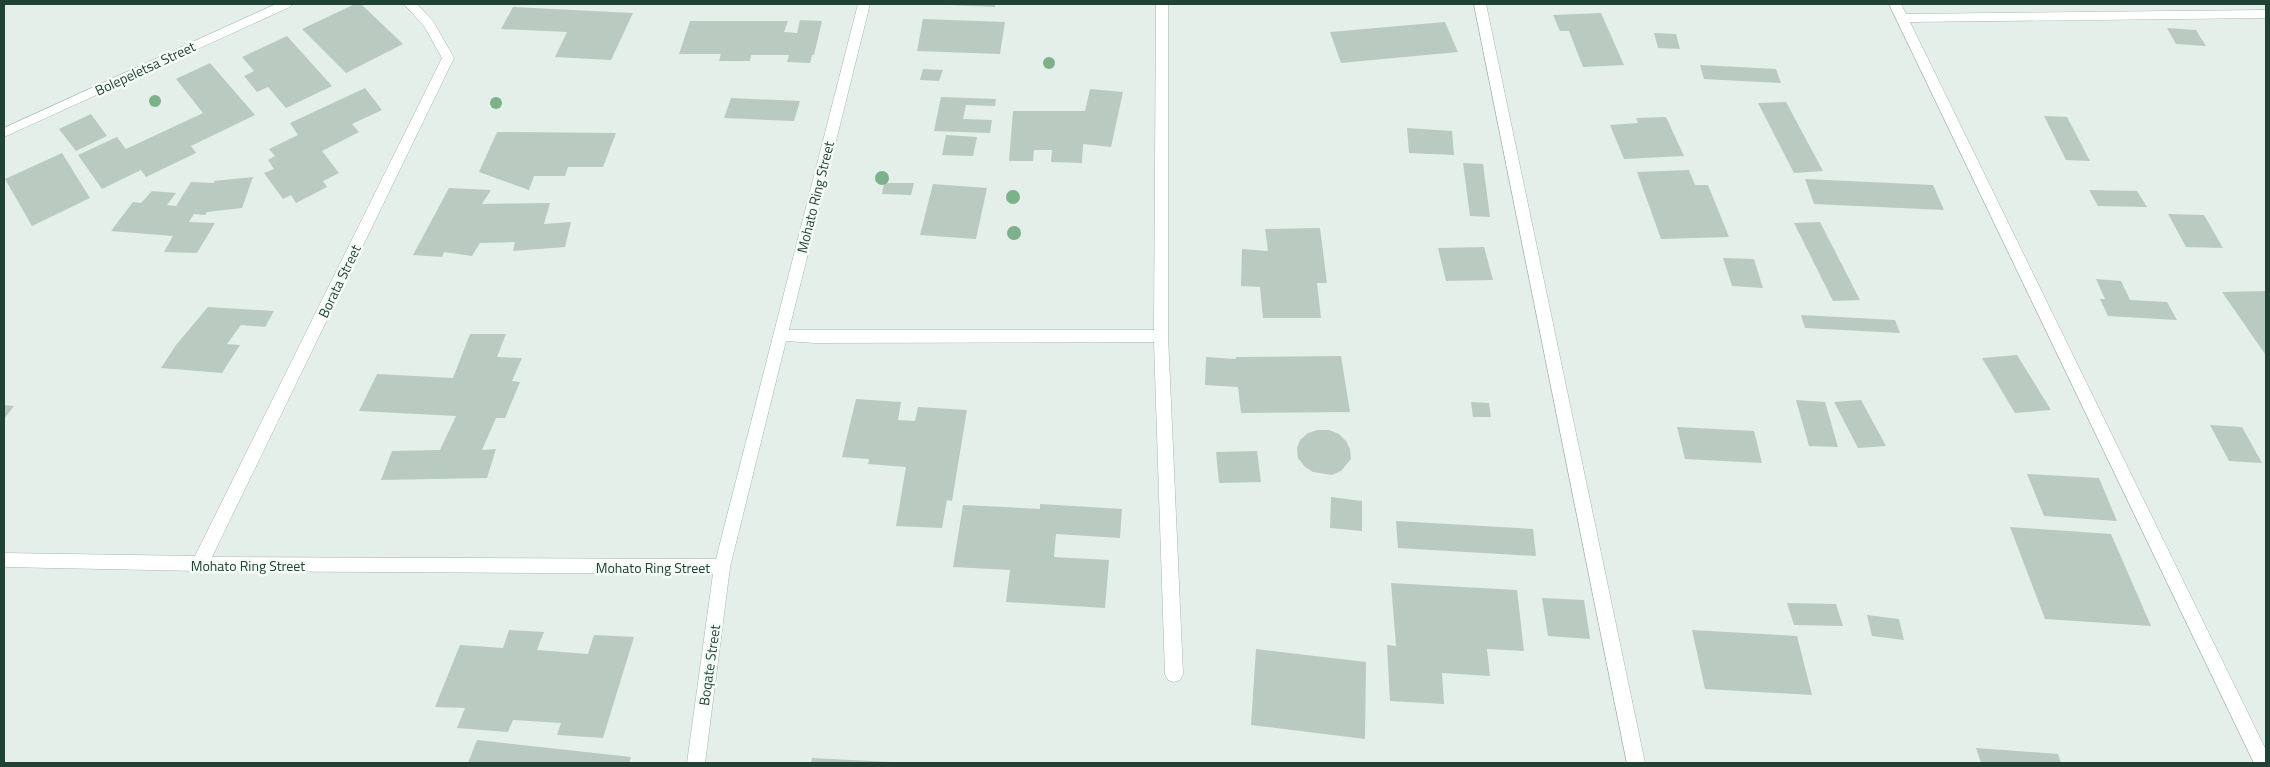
<svg xmlns="http://www.w3.org/2000/svg" width="2270" height="767" viewBox="0 0 2270 767" font-family="'Titillium Web',sans-serif">
<rect width="100%" height="100%" fill="#e4efe9"/>
<path fill="#b9cac1" d="M355,4H361L403,44L346,73L302,29Z
M950,4H995V7L950,5Z
M513,7L633,13L611,60L555,57L567,32L501,29Z
M1601,13L1624,65L1583,67L1569,31H1560L1553,15Z
M923,19L1005,22L1000,54L917,51Z
M800,20L822,21L814,55H812L810,63L787,62L789,55H751L750,61H719L721,54H679L690,21H788L784,32L797,33Z
M1445,22L1458,52L1341,63L1330,32Z
M2167,28L2196,30L2206,46L2176,44Z
M1654,33L1676,34L1680,49L1658,48Z
M287,36L332,86L286,108L268,87L257,92L244,76L254,71L242,57Z
M210,63L255,115L191,146L196,153L146,177L141,170L102,189L78,155L117,137L126,149L203,113L176,79Z
M1700,65L1776,69L1781,83L1704,79Z
M923,69L943,70L939,81L920,80Z
M365,88L382,110L352,124L359,132L322,151L339,173L323,181L327,187L296,203L291,195L283,199L264,173L274,169L268,160L275,156L269,149L298,135L290,123Z
M1090,89L1123,92L1111,147L1083,144L1082,163L1051,162L1052,150H1034L1033,161H1009L1013,111H1085Z
M941,97L996,99L995,106L966,105L963,119L992,120L990,133L934,131Z
M731,98L800,101L794,121L724,118Z
M1786,102L1823,171L1794,173L1758,103Z
M91,114L107,136L76,151L59,129Z
M2044,116L2067,117L2090,161L2066,160Z
M1666,117L1684,156L1624,159L1610,125L1638,123L1636,118Z
M1407,128L1452,131L1454,155L1409,153Z
M497,132L616,133L603,167H568L565,176H534L529,190L479,172Z
M946,135L977,137L973,156L942,155Z
M62,153L90,198L32,226L5,179Z
M1463,163L1483,164L1490,217L1470,216Z
M1689,170L1695,185H1708L1729,237L1661,239L1637,172Z
M253,177L242,208L207,212L205,215L194,214L189,222L215,223L197,253L164,252L173,236L111,231L133,202L141,203L152,191L176,193L167,205L176,206L191,182L214,183V181Z
M1805,179L1933,185L1944,210L1814,204Z
M884,183H914L911,195L882,194Z
M933,184L987,188L976,239L920,235Z
M449,188L491,190L482,204L550,203L544,224L571,222L565,247L513,251L515,242L480,243L472,256L444,252L442,257L413,255Z
M2089,190L2137,191L2147,207L2098,206Z
M2168,214L2204,215L2223,248L2186,247Z
M1820,222L1860,300L1833,301L1794,223Z
M1320,228L1327,283H1317L1321,318H1263L1260,287L1241,286L1242,249L1268,251L1265,229Z
M1484,247L1493,280L1446,281L1438,248Z
M1723,258L1754,259L1763,288L1732,286Z
M2096,279L2121,281L2130,300L2167,302L2177,320L2108,316L2100,299H2105Z
M2266,291V354H2265L2222,292Z
M208,307L274,311L265,327L241,325L227,344L240,345L222,373L161,368L176,345Z
M1801,315L1895,320L1900,333L1805,328Z
M470,334H506L497,357L522,358L512,381L520,382L505,418H496L482,450L496,449L487,478L381,480L392,451L440,450L456,416L359,411L377,374L453,378Z
M2017,355L2051,410L2015,413L1982,358Z
M1341,356L1350,412L1241,413L1238,387L1205,385L1206,357L1236,359V357Z
M856,399L901,402L898,420L915,421L918,407L967,410L952,501L947,500L942,528L896,526L906,467L868,464L869,459L842,457Z
M1796,400L1825,402L1838,447L1809,446Z
M1861,400L1886,446L1858,448L1834,402Z
M1471,402L1489,403L1491,417H1473Z
M4,405L14,406L4,419Z
M2210,425L2242,427L2262,463L2229,461Z
M1677,427L1754,431L1762,463L1685,459Z
M1318,430H1329L1339,434L1346,441L1350,449L1351,459L1341,471L1332,475L1313,472L1305,467L1298,458L1297,448L1300,440L1308,433Z
M1257,451L1261,482L1219,483L1216,452Z
M2027,474L2099,478L2117,521L2044,516Z
M1331,497L1362,501V531L1330,528Z
M1040,504L1122,509L1120,538L1056,534L1054,557L1109,560L1105,608L1006,602L1010,570L953,567L963,505L1040,509Z
M1396,521L1533,529L1536,556L1398,548Z
M2010,527L2111,534L2151,626L2045,619Z
M1391,583L1517,590L1524,651L1487,649L1490,676L1442,673L1444,704L1390,701L1387,645L1396,646Z
M1542,598L1584,600L1590,639L1548,636Z
M1787,603L1836,604L1843,626L1794,625Z
M1867,615L1899,619L1904,640L1872,636Z
M509,630L544,632L537,650L588,654L594,635L634,637L603,738L557,735L561,723L513,720L508,732L457,728L465,708L435,707L460,645L503,648Z
M1692,630L1797,636L1812,695L1705,689Z
M1256,649L1366,662L1365,739L1251,725Z
M477,740L631,757L629,763H468Z
M1976,748L2058,754L2061,763H1981Z
M812,758L892,762V763H811Z"/>
<g fill="none" stroke-linecap="round" stroke-linejoin="round">
<defs>
<path id="minor" d="M276,4H292L290,7L4,137V128Z
M404,4H417L433,21L454,58L212,557L716,559L858,4H870L789,330H1154L1156,4H1168V336L1183,674L1180,680L1174,682L1168,680L1165,674L1154,342L815,343L786,341L730,567L705,763H687L713,574L200,571L4,567V553L195,556L442,58L424,26Z
M1474,4H1486L1645,763H1627Z
M1889,4H1901L1906,14L2266,10V18L1910,22L2266,750V763H2254Z"/>
</defs>
<use href="#minor" stroke="#a6b8b0" stroke-width="1"/>
<use href="#minor" fill="#fff" fill-rule="evenodd"/>
</g>
<g fill="#7cb18c">
<circle cx="1049" cy="63" r="6"/>
<circle cx="155" cy="101" r="6"/>
<circle cx="496" cy="103" r="6"/>
<circle cx="882" cy="178" r="7"/>
<circle cx="1013" cy="197" r="7"/>
<circle cx="1014" cy="233" r="7"/>
</g>
<g text-anchor="middle" dominant-baseline="central" stroke-width="5" stroke-linejoin="round" paint-order="stroke">
<g font-size="14" fill="#214336" stroke="#f5fbf7">
<text transform="translate(145 68) rotate(-25)">Bolepeletsa Street</text>
<text transform="translate(815 197) rotate(-76)">Mohato Ring Street</text>
<text transform="translate(339 281) rotate(-64)">Borata Street</text>
<text x="248" y="565">Mohato Ring Street</text>
<text x="653" y="567">Mohato Ring Street</text>
<text transform="translate(709 665) rotate(-82)">Boqate Street</text>
</g>
</g>
<rect width="2270" height="767" fill="none" stroke="#214336" stroke-width="10"/>
</svg>
